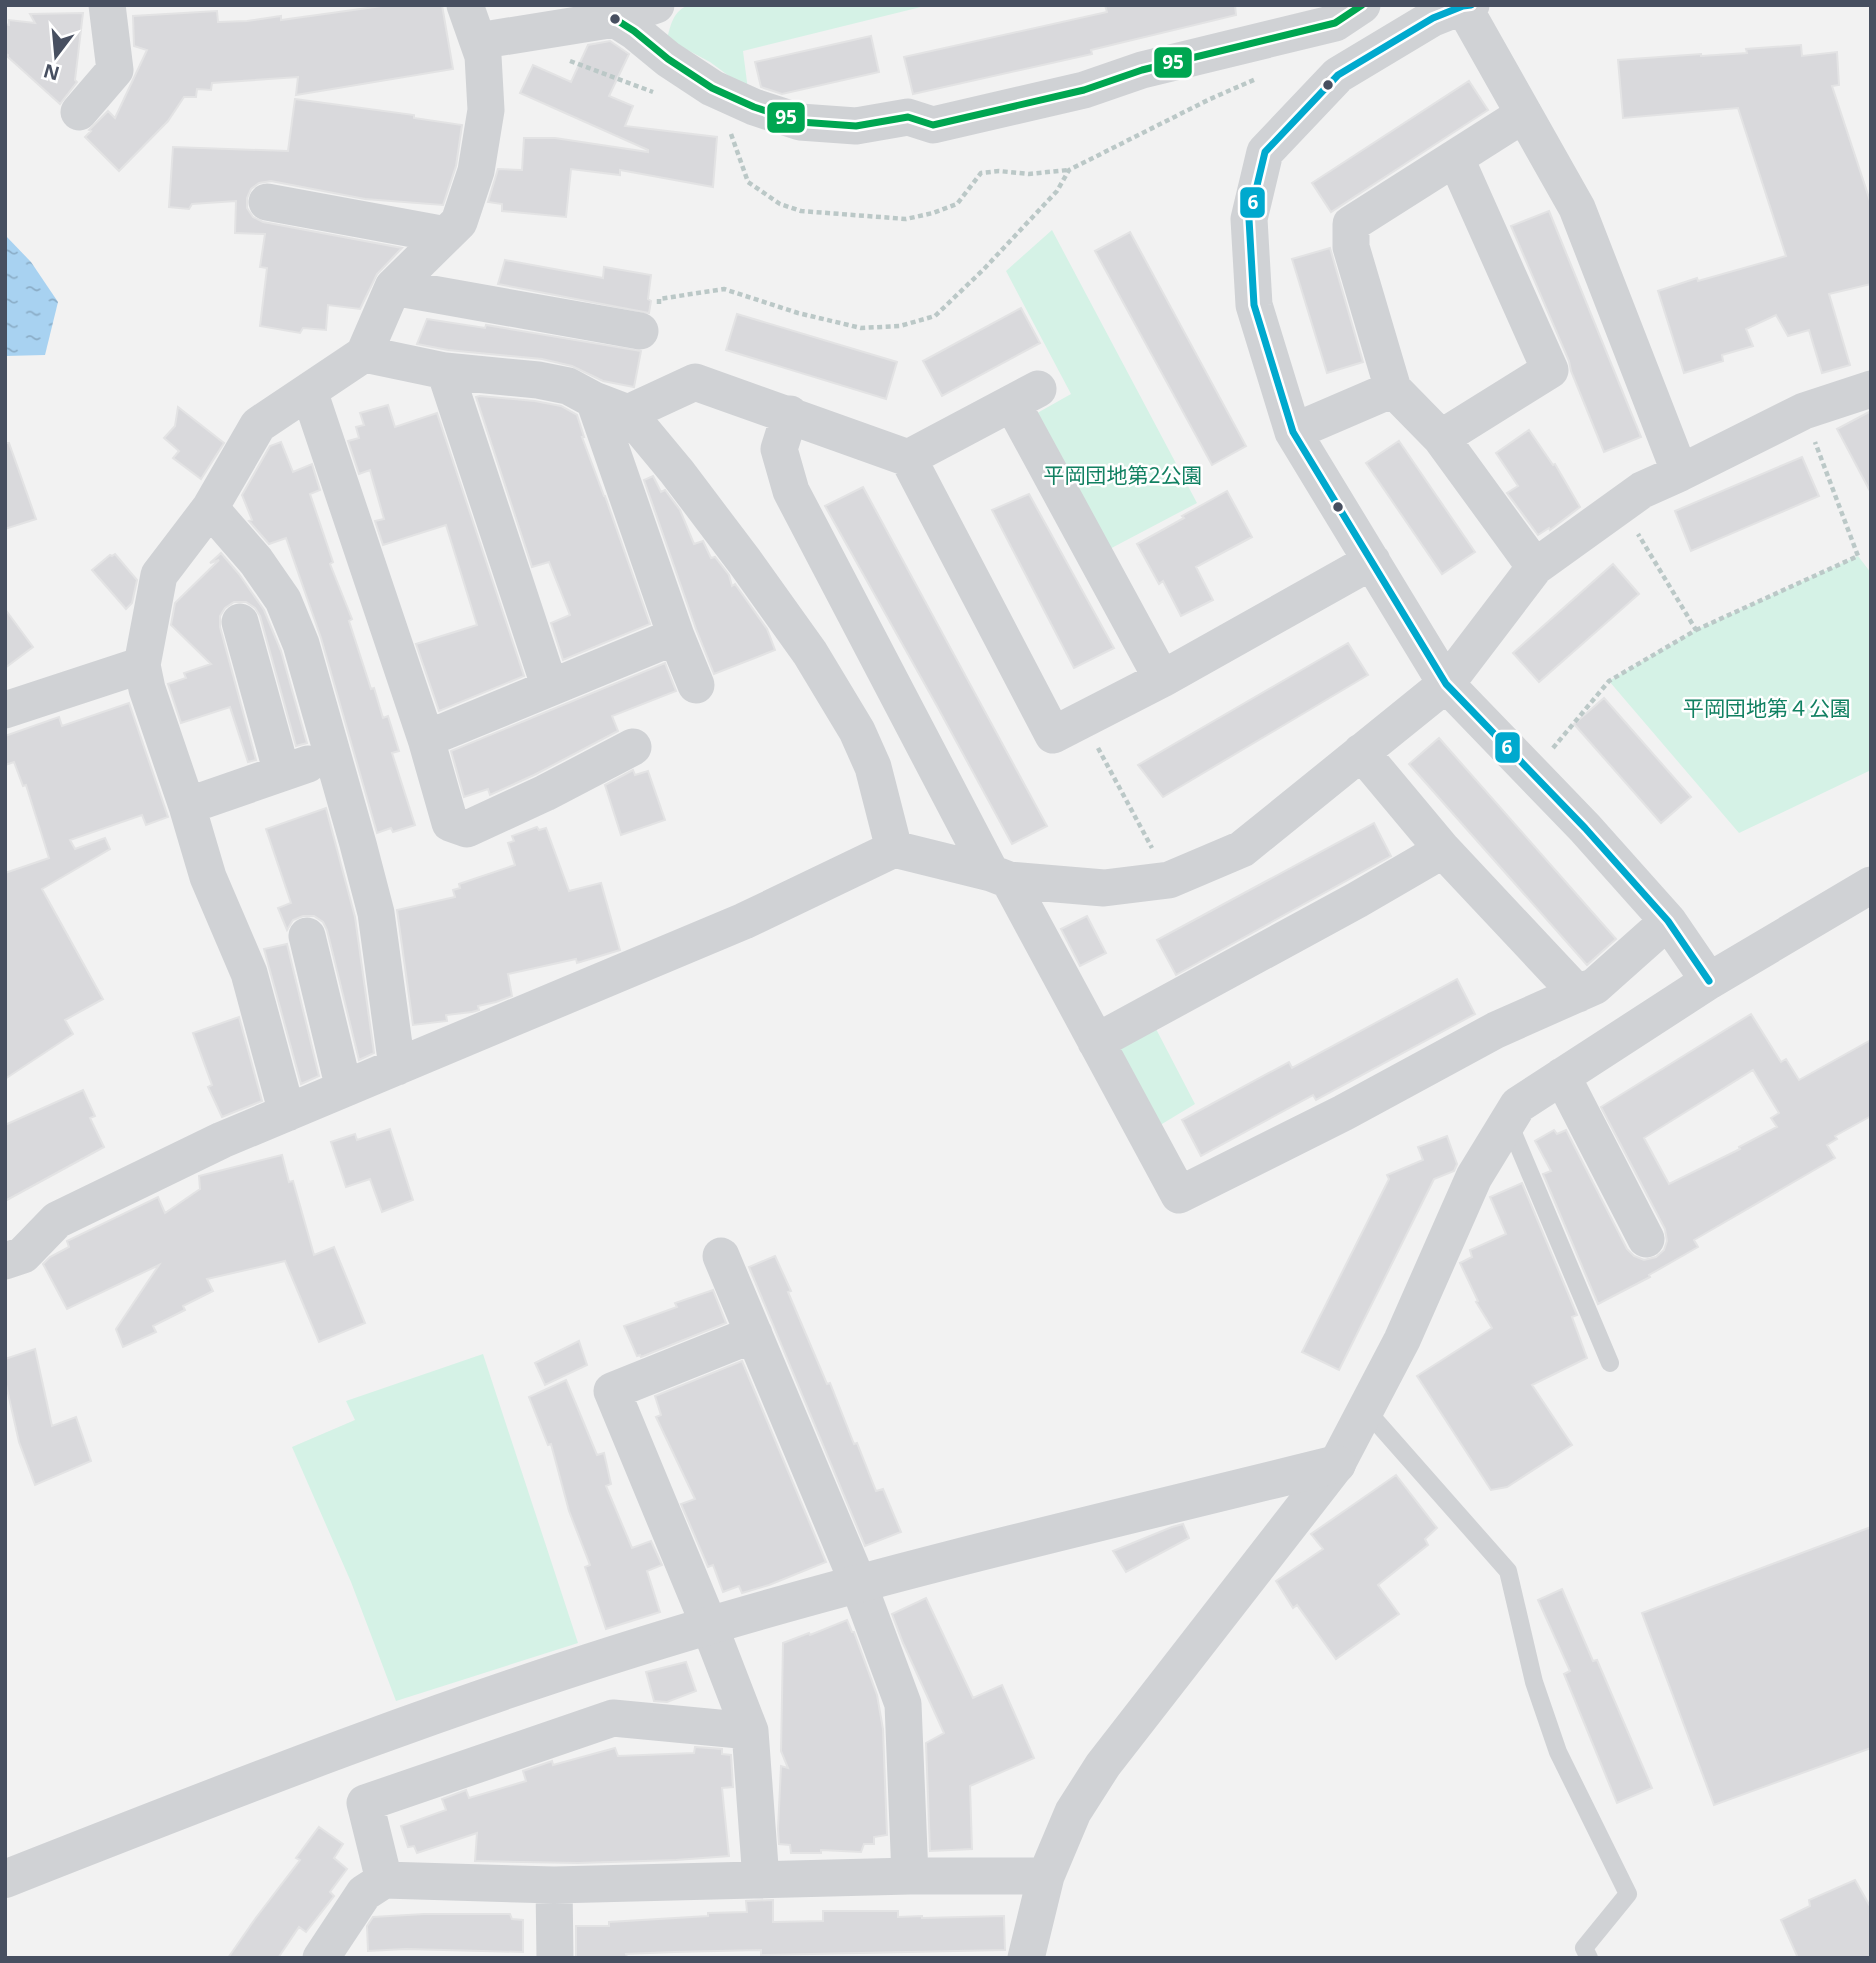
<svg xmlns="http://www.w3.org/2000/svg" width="1876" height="1963" viewBox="0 0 1876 1963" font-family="'Open Sans','Noto Sans JP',sans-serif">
<defs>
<pattern id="water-ripples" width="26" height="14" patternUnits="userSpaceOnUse" patternTransform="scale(1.75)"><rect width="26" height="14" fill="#a8d2f1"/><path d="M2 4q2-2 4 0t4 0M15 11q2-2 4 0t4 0" fill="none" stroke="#8badc7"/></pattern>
</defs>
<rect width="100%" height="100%" fill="#f2f2f2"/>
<path fill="#d5f2e6" d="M689,5H929L743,51L748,90L710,62L667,39C671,24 673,11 689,5Z
M1052,230L1197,503L1104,552L1032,416L1071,394L1006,271Z
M1858,556L1871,573V770L1739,833L1609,681L1696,630Z
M1155,1027L1195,1104L1157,1127L1117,1046Z
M483,1354L578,1643L396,1701L351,1582L292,1447L355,1420L346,1401Z"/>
<path fill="url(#water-ripples)" d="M5,235L31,262L58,302L45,355L5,356Z"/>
<path fill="#d9d9dc" stroke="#e3e3e4" stroke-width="2" fill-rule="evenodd" d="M389,5H442L453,69L296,95L298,77L212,83L211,90L197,89L196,97H184L168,121L119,171L85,137L91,131L89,130L108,111L115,118L147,50L134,46L133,16L217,11L218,22L247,21L281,16V20Z
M1105,5H1235L1236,15L1091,50L1092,54L913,94L904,57L1107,12Z
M83,13L75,80L77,82L60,104L8,57V55L5,54V24L9,25V20L35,23L30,14Z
M871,36L879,72L782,94L761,87L755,62Z
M610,41L629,54L609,96L633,106L625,126L717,137L713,187L620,170V175L571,169L566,217L502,211V204L488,202L498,169L522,170L524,138H555L648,152V150L520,93L533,65L571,82L588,45Z
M1801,45L1802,56L1837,52L1839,85L1832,86L1871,204V284L1829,294L1850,365L1822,373L1809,330L1788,336L1776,315L1746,329L1753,346L1722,355L1723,361L1684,373L1658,291L1697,278L1698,281L1786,256L1738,108L1623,118L1618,60L1701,54V56L1747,53L1746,49Z
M1469,81L1488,110L1331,212L1312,183Z
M295,99L414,115V118L462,125L456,166L443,205L365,199L271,181L259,183L251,189L247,198V208L253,217L263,222L402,248L377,274L360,309L328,305L326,330L303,328L300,333L260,326L267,268L260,267L265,234L235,233L236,201L192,204L189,209L169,207L173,147L288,151Z
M1549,211L1641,437L1604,452L1571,371L1569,361L1511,226Z
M1130,232L1246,446L1212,465L1095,251Z
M1330,248L1363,362L1327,373L1292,259Z
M505,260L603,278L604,267L651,275L648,299L651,301L649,313L498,284Z
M1021,308L1040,343L942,396L923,361Z
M737,314L897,362L886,399L726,350Z
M427,319L485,328L486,325L641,351L634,387L603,381L572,366L542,359L448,350L417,344Z
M480,396L535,401L561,406L577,415L584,437H582L604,496H605L650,624L563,660L551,623L570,615L549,562L532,567L476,397Z
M388,405L395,427L437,413L524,676L439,711L416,644L477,625L446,525L383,545L375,521L384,519L370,470L359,474L348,441L359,438L356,427L364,425L360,413Z
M178,407L224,443L201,479L173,458L179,451L164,438L175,426Z
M1871,411V493L1837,429Z
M1529,430L1553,465L1555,464L1580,507L1550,530L1549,528L1538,535L1507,493L1518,486L1496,453Z
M1399,441L1475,552L1442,574L1366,463Z
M281,442L293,472L312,464L320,490L310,494L333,562L330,564L352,619L349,621L371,689L374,688L383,718L388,716L399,751L392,753L415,825L393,832L391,828L377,833L321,638L286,538L269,544L249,521L252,520L242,495L270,446Z
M5,443H9L36,519L5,529Z
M1802,457L1819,496L1691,551L1675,511Z
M653,476L661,492L665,490L680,510L694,544L703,541L711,558L715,557L729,575L732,586L735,584L767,629L775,650L714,674L696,629L644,480Z
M863,487L1047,826L1012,844L937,706L825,506Z
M1227,491L1252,537L1196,567L1213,600L1181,616L1163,581L1159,584L1137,544L1184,518L1182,516Z
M1029,494L1114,648L1074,668L992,510Z
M221,553L239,574L264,610L281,651L307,743L296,746L260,616L255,608L246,602H234L225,608L220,616V627L256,760L248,762L230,707L181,723L168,684L186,678L184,673L211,664L171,625L175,603L219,560L210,563Z
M115,554L137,580L132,603L126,609L92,570L110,555L112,556Z
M1613,564L1639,594L1539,682L1513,653Z
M5,609L33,647L5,668Z
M1348,643L1368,675L1163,797L1138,765Z
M665,663L676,691L612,716L618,731L536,774L490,795L488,789L464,797L451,751Z
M1604,698L1691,797L1661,823L1574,724Z
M129,703L168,817L146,825L142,815L70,840L75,849L105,838L110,849L42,889L103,999L65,1020L73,1034L5,1079V873L49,858L26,785L23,786L14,762L5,765V736L59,717L62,726Z
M1439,738L1616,939L1587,965L1409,764Z
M633,770L635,775L648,771L665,820L621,835L605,785Z
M326,808L355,917L374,1053L359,1060L327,930L323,922L314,916H303L293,920L287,930L278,908L291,903L266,829Z
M1374,823L1391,856L1176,975L1157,940Z
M537,827L539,830L546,828L569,891L601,883L620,950L577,963L576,959L508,974L512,996L496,1002L478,1006L479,1010L472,1012L446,1015L447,1021L413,1025L397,910L455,897L453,890L460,888L459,884L515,865L508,843L514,841L512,836Z
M1087,916L1106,953L1080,966L1061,929Z
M287,944L319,1076L301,1084L264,949Z
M1457,979L1475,1014L1316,1100L1313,1095L1201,1156L1182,1120L1289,1062L1292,1068Z
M1751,1014L1781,1062L1786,1059L1799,1080L1871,1040V1116L1835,1136L1837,1139L1827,1145L1835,1158L1694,1240L1698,1247L1649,1275L1650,1277L1598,1304L1543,1174L1551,1171L1535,1141L1554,1130L1557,1134L1566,1130L1627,1249L1634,1256L1644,1260L1656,1257L1664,1250L1667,1241L1665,1229L1601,1107ZM1753,1070L1779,1113L1771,1118L1777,1127L1739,1147L1740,1149L1669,1184L1644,1138Z
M239,1017L262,1101L222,1117L208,1087L212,1085L193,1033Z
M83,1090L95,1116L90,1118L104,1147L5,1201V1125Z
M390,1129L413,1200L382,1212L370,1179L346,1187L331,1142L355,1134L357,1140Z
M1447,1136L1457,1164L1454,1171L1434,1179L1339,1370L1302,1352L1389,1179L1387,1175L1423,1160L1418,1147Z
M282,1155L289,1182L293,1181L314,1255L334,1247L365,1323L319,1342L285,1261L207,1279L213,1291L183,1306L185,1310L153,1326L156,1332L123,1347L116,1329L159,1265L67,1309L43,1264L50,1257L69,1247L67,1241L158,1197L165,1213L200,1189L199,1176Z
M1522,1183L1577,1315L1572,1317L1587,1358L1532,1385L1572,1445L1507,1487L1491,1490L1417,1376L1492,1328L1476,1302L1478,1301L1460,1263L1472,1257L1470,1250L1506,1234L1490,1197Z
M775,1256L791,1291L788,1292L827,1384L830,1383L854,1444L857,1443L876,1491L883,1489L901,1532L865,1546L749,1267Z
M713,1290L726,1323L641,1357L640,1355L637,1356L624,1326L677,1307L675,1303Z
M579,1341L587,1365L545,1385L535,1363Z
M35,1349L52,1426L76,1417L91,1461L35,1485L19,1442L5,1380V1359Z
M742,1361L826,1562L769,1585L742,1593L739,1586L723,1592L713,1565L708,1567L681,1504L695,1499L656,1417L661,1415L655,1396Z
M566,1380L597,1455L604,1453L611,1484L606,1486L632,1548L651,1541L662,1565L647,1571L660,1612L606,1629L585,1567L590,1565L569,1511L551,1444L548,1445L529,1397Z
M1396,1475L1437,1528L1425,1539L1428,1545L1378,1585L1399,1614L1336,1659L1297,1605L1293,1608L1276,1581L1323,1549L1311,1534Z
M1183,1524L1189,1538L1126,1572L1113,1551L1172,1527Z
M1871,1527V1748L1714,1805L1642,1613Z
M1562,1589L1593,1661L1597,1660L1652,1788L1617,1803L1564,1674L1570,1671L1538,1600Z
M926,1598L973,1698L1002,1685L1034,1758L970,1786L972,1849L930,1851L926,1743L944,1733L903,1643L892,1614Z
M847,1620L852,1632H854L877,1695L883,1729L887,1835L874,1837V1844H864L861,1852L821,1850V1853H791L790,1845L779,1844L778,1829L781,1766L788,1768L781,1751L783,1643L809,1633L810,1635Z
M686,1662L696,1691L667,1702L654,1701L646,1672Z
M695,1747L722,1749V1754L731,1755L733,1787L722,1788L729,1856L676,1860L578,1863L475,1861L477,1833L417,1853L414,1846L408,1847L401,1826L446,1810L442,1799L466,1790L469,1798L526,1781L523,1771L552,1761L553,1765L615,1748L618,1756L694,1753Z
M319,1827L343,1844L334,1858L347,1869L330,1892L334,1896L306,1932L299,1927L278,1958H228L255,1919L300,1860L296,1858Z
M1855,1880L1871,1908V1958H1798L1781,1920L1810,1906L1809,1900Z
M773,1900V1922L823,1921V1911H898V1917L922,1916V1918L1004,1916L1005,1950L761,1955V1950L674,1952L626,1954L627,1957L576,1958V1926H609V1922L708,1916V1913L747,1912L746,1901Z
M424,1914H510L512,1919L523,1920V1952L406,1949L368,1951L367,1926L373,1917Z"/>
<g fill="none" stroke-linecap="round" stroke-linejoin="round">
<path stroke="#bbc8c7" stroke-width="4.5" stroke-dasharray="5 3.5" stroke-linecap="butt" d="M570,61L653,92
M731,134L748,182L780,204L801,211L906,219L933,213L957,204L981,173L999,171L1029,174L1068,170
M659,304V299L724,289L798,313L861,328L900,326L935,316L983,270L1057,191L1069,170L1210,99L1256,79
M1696,630L1858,556L1815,442
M1098,748L1152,848
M1553,748L1609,681L1696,630L1638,534"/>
<path stroke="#d0d2d5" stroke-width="18" d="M1508,1121L1610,1363
M1366,1410L1508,1571L1534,1682L1558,1752L1628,1894L1584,1948L1589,1958"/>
<path stroke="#d0d2d5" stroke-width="37" d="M1471,5L1463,6L1433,18L1338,75L1265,152L1249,219L1254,305L1293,432L1446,684L1585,828L1668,921L1709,981
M1463,6L1577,208L1680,473
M615,19L634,31L668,59L712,88L754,107L800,122L856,126L908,117L933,125L1084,90L1142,70L1335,23L1362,5
M478,41L615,19L656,5
M79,112L115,70L107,5
M1456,159L1550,370L1441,438L1535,567
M267,202L446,235
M393,287L640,331
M364,354L445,371L538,380L568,386L594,400L628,413L695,382L908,458L1038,389
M445,371L550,688
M309,391L426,739L450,823L467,829L545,793L633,747
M1012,403L1162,679
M628,413L677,472L745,562L810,653L857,731L873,767L894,849
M790,414L779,449L791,491L991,873
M1293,432L1393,389
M1441,438L1393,389L1351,247V224L1524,114
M908,458L1053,735L1162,679L1372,561
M210,508L256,561L283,600L301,644L358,844L376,913L397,1067
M240,622L282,773
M676,636L696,685
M5,710L142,665
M426,739L676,636L594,400
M1361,752L1443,850L1578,994
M187,806L308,764
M1009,880L1179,1195L1343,1113L1496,1030L1595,986L1668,921
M307,936L344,1089
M1096,1042L1357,900L1443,850
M1562,1076L1646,1239
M287,1113L249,973L208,877L187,806L147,689L142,665L159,575L210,508L258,425L364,354L393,287L459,222L476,171L486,110L483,56L465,5
M721,1256L858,1583L903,1704L910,1876
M5,1261L23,1255L57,1220L222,1140L744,921L894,849L991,873L1009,880L1104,888L1169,880L1242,849L1446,684L1535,567L1642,490L1680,473L1804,411L1871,389
M754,1334L612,1391L709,1625L750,1731L761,1880
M384,1880L365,1803L613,1718L750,1731
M554,1885L555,1958
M321,1958L364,1893L384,1880L554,1885L910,1876H1046
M1026,1958L1046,1876L1073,1812L1103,1765L1337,1464L1402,1340L1474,1177L1518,1105L1709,981L1871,885"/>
<path stroke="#d0d2d5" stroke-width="38" d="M5,1879C238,1787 471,1695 711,1625C918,1564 1128,1516 1337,1464"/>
<defs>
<path id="bus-1" d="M1471,5L1463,6L1433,18L1338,75L1265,152L1249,219L1254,305L1293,432L1446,684L1585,828L1668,921L1709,981"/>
<path id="bus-2" d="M615,19L634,31L668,59L712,88L754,107L800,122L856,126L908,117L933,125L1084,90L1142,70L1335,23L1362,5"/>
</defs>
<use href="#bus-1" stroke="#fff" stroke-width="12"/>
<use href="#bus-2" stroke="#fff" stroke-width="12"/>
<use href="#bus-1" stroke="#00a9ce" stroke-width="7"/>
<use href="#bus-2" stroke="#00a651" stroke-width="7"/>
</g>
<g fill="#474f60" stroke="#fff" stroke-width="2.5">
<circle cx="615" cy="19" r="6"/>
<circle cx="1328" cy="85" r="6"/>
<circle cx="1338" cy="507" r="6"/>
</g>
<g text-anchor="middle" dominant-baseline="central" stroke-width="5" stroke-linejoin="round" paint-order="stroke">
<g font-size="21" fill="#128162" stroke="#fff">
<text x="1123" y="475">平岡団地第2公園</text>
<text x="1767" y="708">平岡団地第４公園</text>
</g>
</g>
<g stroke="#fff" stroke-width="2.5">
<rect x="1153" y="46" width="40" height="33" rx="7" fill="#00a651"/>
<rect x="766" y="101" width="40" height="33" rx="7" fill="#00a651"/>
<rect x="1239" y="186" width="27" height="33" rx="7" fill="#00a9ce"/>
<rect x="1494" y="731" width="27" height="33" rx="7" fill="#00a9ce"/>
</g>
<g font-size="19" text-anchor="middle" font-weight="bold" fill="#fff">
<text x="1173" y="69">95</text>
<text x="786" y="124">95</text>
<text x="1253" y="209">6</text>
<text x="1507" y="754">6</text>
</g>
<rect width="1876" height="1963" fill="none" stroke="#474f60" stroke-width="14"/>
<g transform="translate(56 56) rotate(196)" stroke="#ffffff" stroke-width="5" paint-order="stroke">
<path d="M0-5L12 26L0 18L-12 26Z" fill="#474f60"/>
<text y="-10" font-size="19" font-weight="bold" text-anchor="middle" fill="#474f60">N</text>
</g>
</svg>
